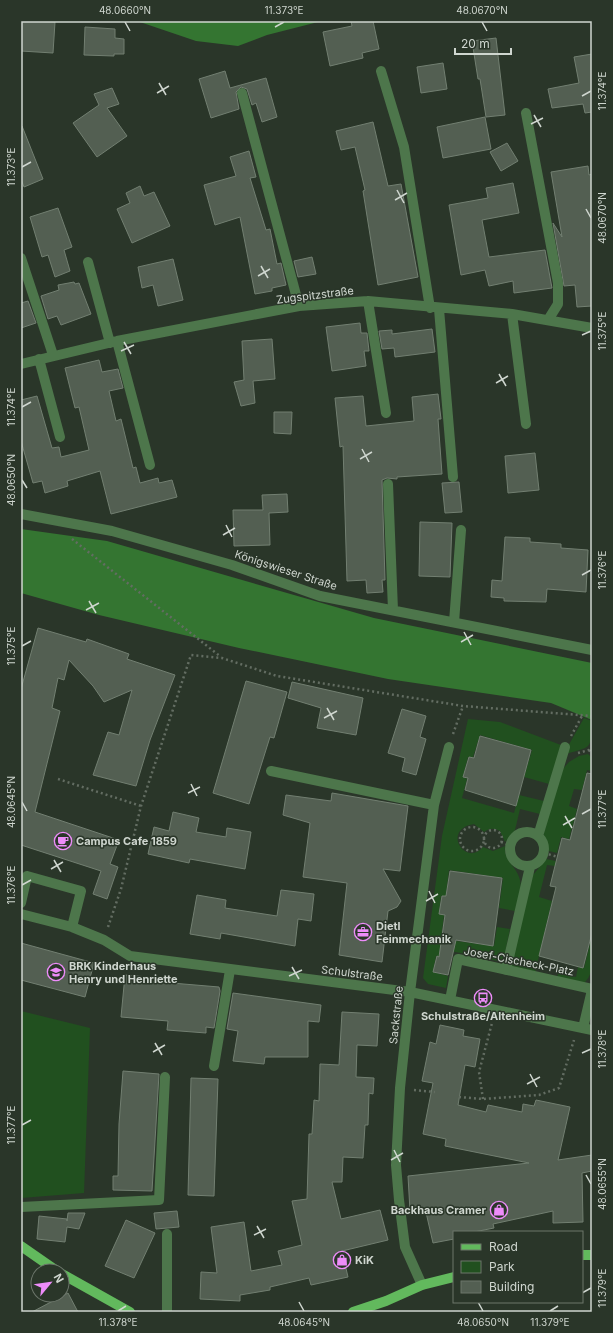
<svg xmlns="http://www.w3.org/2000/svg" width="613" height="1333" viewBox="0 0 613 1333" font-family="Inter,sans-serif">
<rect width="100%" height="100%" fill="#2a3629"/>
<path fill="#21501f" d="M584,718L592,721C592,752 590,746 563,755Z
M468,719L500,722L561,745L549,784L524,777L532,750L480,735L473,757H468L463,777L467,779L462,798L514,813L519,795L544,801L540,814L520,809L515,830L505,842L500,831C494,828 490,828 484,832L474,824C441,829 465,868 483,847L493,851L505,846C503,860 517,867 520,880C522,890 518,901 515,911L499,908L503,878L449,870L446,896H441L439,914L444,915L441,939L494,946L497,927L510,929L503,962L451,951L450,959L436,956L433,972L448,976L446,988L428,984L423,978L442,836Z
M588,754L592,758V771L587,770L582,790L574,789L569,806L577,809L569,839L561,837L557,853L549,851L543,836L561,771L569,762L579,756Z
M546,859L556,861L555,866L547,865L539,897L552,901L535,973L514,969L511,964L533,875Z
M592,936C592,950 596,973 584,983L557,979L558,973L576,977L578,967L584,968Z
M21,1011L90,1028L84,1193L21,1198Z"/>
<path fill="#347531" d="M137,21H322L267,35L238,46L196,41Z
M21,529L107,541L374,618L592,663V720L551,703L388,679L239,648L99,615L21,593Z"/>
<path fill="#535f52" stroke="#727f71" d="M21,21L55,22L53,53L21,51Z
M351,21H373L379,49L362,53L363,58L330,66L323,32L352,26Z
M85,27L115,29V38L124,39V54H114V56L84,55Z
M496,38L505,115L486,117L480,79H478L472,41Z
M592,54V112L585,113L583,104L552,108L548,89L579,83L574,57Z
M443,63L447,89L421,93L417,67Z
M225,71L230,88L266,78L277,117L262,122L256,103L252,105L247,89L241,87L236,92L239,109L211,118L199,79Z
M112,88L119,104L107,108L127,136L97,157L73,123L99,105L94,94Z
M485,117L491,149L443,158L437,127Z
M373,122L388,186L401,184L418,277L378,285L363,191L365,190L355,147L341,150L336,131Z
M21,126H22L43,179L24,187L21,179Z
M507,143L518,161L501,171L490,152Z
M249,151L256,177L250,178L266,230L270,229L277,264L281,263L286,285L272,288V291L255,294L240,217L215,225L204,185L236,176L230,157Z
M588,166L589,175L592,174V306L577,307L575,285L564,286L553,223L562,237L551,172Z
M513,183L519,213L482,220L489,257L545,250L552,288L514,293L513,281L489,286L485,270L461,275L449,205L488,198L486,188Z
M140,186L144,196L154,192L170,226L132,243L117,209L130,203L126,193Z
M58,208L72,247L64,250L70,271L55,277L48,255L42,257L30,217Z
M312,257L316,274L298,277L294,261Z
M173,259L183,300L158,306L153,285L142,288L138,267Z
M74,282L75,284L79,283L91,314L61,325L57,316L48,319L41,296L59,290L58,285Z
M28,301L36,323L21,328V303Z
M360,323L361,333H367L369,351H364L366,366L332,371L326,327Z
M432,329L435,352L395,357L394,348L382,349L379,331L392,330V334Z
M272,339L275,379L253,381L255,403L241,406L234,382L244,380L242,341Z
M99,360L102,372L118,369L123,388L109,391L116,421L121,419L133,468L136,467L140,483L158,478L159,483L172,480L177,497L111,514L100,471L67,481L68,486L45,493L42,481L33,483L21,441V400L37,396L52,448L59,447L61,457L89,450L79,407L75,408L65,368Z
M438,394L441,419H438L442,474L397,477V479L387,478L382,480L385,580H382L383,592L367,593L366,580L347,581L343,446L340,447L335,398L363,396L366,426L414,421L412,397Z
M274,412H292L291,434L274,433Z
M535,453L539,490L508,493L505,456Z
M459,482L462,512L445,513L442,483Z
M287,494L288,512L269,513L270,545L234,546L233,510H263L262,495Z
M420,522L452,523L450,577L419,576Z
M505,537L530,538V542L561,544V548L588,550L586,592L547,589L546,602L504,601V598L491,597L492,580L502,581Z
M38,628L86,642L87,639L129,654L127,659L175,675L150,740L136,786L93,775L108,732L119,735L132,690L104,702L93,686L69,660L64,680L58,678L52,708L60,711L35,812L119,840L110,864L118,867L107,899L93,894L101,871L21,845V689Z
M246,681L287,692L274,738L270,737L249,804L213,793Z
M292,682L363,698L356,735L317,728L321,708L288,698Z
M402,709L426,716L420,737L426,739L416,775L402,771L405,758L388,753Z
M480,736L531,750L516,806L465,790L468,778L463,777L469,757L474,758Z
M587,773L592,774V933L583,968L539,956L556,887L550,886L562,838L570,840Z
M332,793L408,806L400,871L383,869L401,901L397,907L388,911L382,962L339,955L347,883L303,877L310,823L283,815L286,795L331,801Z
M173,812L199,818L196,832L226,837L227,828L251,832L245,869L190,859L189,863L148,854L154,827L169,831Z
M450,871L502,878L493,946L456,940L448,975L433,972L437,956L439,957L445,915L439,914L442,896H446Z
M281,890L314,894L311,921L298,919L295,946L221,933L220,939L190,934L197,895L226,900L225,908L277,916Z
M21,943L94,963L85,997L21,980Z
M125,975L148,977V981L219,987L220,991L214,1028L206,1027V1033L167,1030L168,1021L121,1017Z
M233,993L321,1005L319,1022L308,1021V1057H265L264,1064L233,1061L238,1031L227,1029Z
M342,1012L379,1014L377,1046L357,1045L356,1077L374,1078L373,1094L369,1093L368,1125H365L363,1158L343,1157L342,1182H332L341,1219L380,1210L388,1240L342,1251L348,1277L311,1285L309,1278L270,1287V1290L240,1295V1301L200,1299L201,1272L217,1273L211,1227L244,1222L251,1271L282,1265L278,1251L302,1245L292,1201L307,1199L309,1134H312L314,1100L319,1101L320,1064L339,1065Z
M440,1025L464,1030L463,1036L480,1039L475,1067L465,1065L458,1105L486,1112L488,1105L522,1112L523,1104L534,1106L536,1100L570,1107L558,1160L592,1155V1171L582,1173L583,1222L553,1223V1211L493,1224L494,1228L474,1232H454V1239L433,1243L425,1208L410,1211L408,1176L529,1163L445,1146L446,1139L423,1134L433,1083L422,1081L430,1042L436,1044Z
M123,1071L159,1074L152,1191L113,1190V1176H118L119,1124Z
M191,1078L218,1079L214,1196L188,1195Z
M177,1211L179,1227L156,1229L154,1213Z
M68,1213H85L79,1229L67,1227L65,1242L37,1239L39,1216L67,1219V1221Z
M126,1220L155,1233L134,1278L105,1266Z
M68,1293L78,1312H32Z"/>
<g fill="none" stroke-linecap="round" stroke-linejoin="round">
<path stroke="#636d62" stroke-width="2.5" stroke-dasharray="2 3" stroke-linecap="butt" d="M72,539L221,657
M453,734L463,706
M571,736L582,716
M589,750L592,754
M578,753L589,750L592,747
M58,779L141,806
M460 839a12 12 0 1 1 24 0a12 12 0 1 1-24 0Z
M484 839a9 9 0 1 1 18 0a9 9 0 1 1-18 0Z
M501,842L510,845
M544,853L558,857
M108,927L121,889L141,806L191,655L222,658L277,676L463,706L592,716
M414,1090L435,1092
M459,1097L483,1099L539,1095L559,1088L574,1040
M483,1099L479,1072L492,1023"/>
<path stroke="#4d764b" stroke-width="10" d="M381,71L404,147L430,308
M242,93L299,306
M526,113L558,283V304L548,320
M21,258L53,355
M88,262L110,343
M368,301L386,413
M439,309L453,477
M512,314L526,424
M117,341L150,465
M39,359L60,437
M21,364L117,341L299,306L368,301L512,314L592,328
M388,484L393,610
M21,514L112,531L232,565L320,596L592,650
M454,622L461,530
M271,771L434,805
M510 849a17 17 0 1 1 34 0a17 17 0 1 1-34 0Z
M538,836L565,747
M21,903L27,876L81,891L72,927
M21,914L72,927L104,940L130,956L410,992L592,1030
M506,970L530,867
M450,1000L458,959L592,989
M583,1028L592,990
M214,1066L230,970
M21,1207L159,1200L165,1077
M167,1234V1312
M422,1285L405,1247L399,1200L396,1165L400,1088L410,992L434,805L449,747"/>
<path stroke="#62b95d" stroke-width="10" d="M21,1246L57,1271
M582,1255H592
M62,1274L130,1312
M353,1312L386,1301L422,1285L454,1277"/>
</g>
<path fill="none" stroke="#cfd6cf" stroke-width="1.5" d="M125,22L130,31M482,22L487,31M275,27L284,22M159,83L166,95M157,93L169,86M582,96L591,91M534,115L541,127M531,124L543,118M22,167L31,162M397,190L404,203M395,200L407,193M586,209L591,218M261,266L268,278M258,276L270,269M582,335L591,331M124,342L131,354M121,351L134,345M499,374L506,386M496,383L508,376M22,407L31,402M362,449L369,462M360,459L372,452M22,480L27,488M226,525L232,537M223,535L235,528M582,575L591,570M89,601L96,613M86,610L99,603M464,632L471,645M461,642L473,635M22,646L31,641M327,708L334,720M324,718L337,711M191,784L197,796M188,793L200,787M22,802L27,811M582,814L591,809M565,816L572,828M563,825L575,818M54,860L61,872M51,869L63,862M22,885L31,880M429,891L435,903M426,901L438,894M292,967L299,979M289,976L302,970M155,1043L162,1055M153,1052L165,1045M582,1053L591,1049M530,1074L537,1087M527,1084L540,1077M22,1125L31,1120M394,1150L400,1162M391,1160L403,1153M586,1175L591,1184M257,1226L264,1238M254,1235L266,1229M582,1293L591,1288M299,1302L304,1311M478,1302L483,1311M118,1311L126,1306M550,1311L558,1306"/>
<defs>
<symbol id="cafe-ring" viewBox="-11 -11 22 22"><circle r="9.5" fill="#2a3629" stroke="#ed8cf9" stroke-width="1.5"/><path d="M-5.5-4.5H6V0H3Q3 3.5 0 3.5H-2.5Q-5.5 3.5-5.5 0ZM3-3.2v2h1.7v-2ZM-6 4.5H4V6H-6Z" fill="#ed8cf9"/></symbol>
<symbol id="office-ring" viewBox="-11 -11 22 22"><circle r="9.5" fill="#2a3629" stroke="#ed8cf9" stroke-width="1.5"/><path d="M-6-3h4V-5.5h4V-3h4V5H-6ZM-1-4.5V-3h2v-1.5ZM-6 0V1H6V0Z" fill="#ed8cf9"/></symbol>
<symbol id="school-ring" viewBox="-11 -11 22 22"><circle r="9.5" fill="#2a3629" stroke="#ed8cf9" stroke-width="1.5"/><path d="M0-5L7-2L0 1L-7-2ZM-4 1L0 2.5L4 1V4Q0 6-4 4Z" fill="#ed8cf9"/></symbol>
<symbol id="bus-ring" viewBox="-11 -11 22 22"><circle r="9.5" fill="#2a3629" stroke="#ed8cf9" stroke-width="1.5"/><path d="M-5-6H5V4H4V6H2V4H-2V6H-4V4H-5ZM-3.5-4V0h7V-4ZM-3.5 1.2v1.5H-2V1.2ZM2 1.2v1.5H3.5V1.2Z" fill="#ed8cf9"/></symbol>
<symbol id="shop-ring" viewBox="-11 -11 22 22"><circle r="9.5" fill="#2a3629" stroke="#ed8cf9" stroke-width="1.5"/><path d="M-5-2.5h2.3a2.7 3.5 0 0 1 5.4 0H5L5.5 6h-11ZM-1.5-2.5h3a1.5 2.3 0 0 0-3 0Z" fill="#ed8cf9"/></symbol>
</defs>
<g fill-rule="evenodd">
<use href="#cafe-ring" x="53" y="831" width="20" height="20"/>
<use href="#office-ring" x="353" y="922" width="20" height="20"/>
<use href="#school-ring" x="46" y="962" width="20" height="20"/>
<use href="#bus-ring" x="473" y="988" width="20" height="20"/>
<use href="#shop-ring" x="489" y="1200" width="20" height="20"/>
<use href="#shop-ring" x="332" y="1250" width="20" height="20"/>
</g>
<g text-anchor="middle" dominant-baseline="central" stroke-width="3" stroke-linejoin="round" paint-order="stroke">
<g font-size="11" fill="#cfd6cf" stroke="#2a3629">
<text transform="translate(315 295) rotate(-7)">Zugspitzstraße</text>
<text transform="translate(286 570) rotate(18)">Königswieser Straße</text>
<text transform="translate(519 961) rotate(11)">Josef-Cischeck-Platz</text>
<text transform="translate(352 973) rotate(7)">Schulstraße</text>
<text transform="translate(396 1015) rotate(-84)">Sackstraße</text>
</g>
<g font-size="11" font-weight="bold" fill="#cfd6cf" stroke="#2a3629" text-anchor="start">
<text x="76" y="841">Campus Cafe 1859</text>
<text x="376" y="926">Dietl<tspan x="376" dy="13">Feinmechanik</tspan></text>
<text x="69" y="966">BRK Kinderhaus<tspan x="69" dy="13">Henry und Henriette</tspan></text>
<text x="483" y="1016" text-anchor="middle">Schulstraße/Altenheim</text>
<text x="486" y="1210" text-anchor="end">Backhaus Cramer</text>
<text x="355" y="1260">KiK</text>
</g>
</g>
<rect width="613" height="1333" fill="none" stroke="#2a3629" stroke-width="44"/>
<rect x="453" y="1231" width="130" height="72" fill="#2a3629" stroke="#6c766b"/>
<rect x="461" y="1244" width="20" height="6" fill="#62b95d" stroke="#6c766b"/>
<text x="489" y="1251" font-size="12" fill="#cfd6cf">Road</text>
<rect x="461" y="1261" width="20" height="12" fill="#21501f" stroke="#6c766b"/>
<text x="489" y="1271" font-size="12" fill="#cfd6cf">Park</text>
<rect x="461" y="1281" width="20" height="12" fill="#535f52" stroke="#6c766b"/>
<text x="489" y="1291" font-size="12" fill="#cfd6cf">Building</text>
<g transform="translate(50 1283) rotate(61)"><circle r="19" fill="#2a3629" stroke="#6c766b"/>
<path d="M0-3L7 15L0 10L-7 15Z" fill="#ed8cf9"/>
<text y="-6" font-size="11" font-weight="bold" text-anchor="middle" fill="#cfd6cf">N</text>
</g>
<path d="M455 48v6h56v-6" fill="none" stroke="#cfd6cf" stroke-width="2"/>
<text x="461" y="48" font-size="12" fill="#cfd6cf" stroke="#2a3629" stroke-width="3" paint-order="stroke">20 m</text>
<rect x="22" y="22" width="569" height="1289" fill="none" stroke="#cfd6cf" stroke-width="1.5"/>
<g font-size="10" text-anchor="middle" fill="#cfd6cf">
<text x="125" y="14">48.0660°N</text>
<text x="284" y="14">11.373°E</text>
<text x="482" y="14">48.0670°N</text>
<text transform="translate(602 91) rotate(-90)" y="4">11.374°E</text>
<text transform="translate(11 167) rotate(-90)" y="4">11.373°E</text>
<text transform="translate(602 218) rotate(-90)" y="4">48.0670°N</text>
<text transform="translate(602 331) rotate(-90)" y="4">11.375°E</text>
<text transform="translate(11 407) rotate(-90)" y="4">11.374°E</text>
<text transform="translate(11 480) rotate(-90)" y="4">48.0650°N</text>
<text transform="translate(602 570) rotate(-90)" y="4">11.376°E</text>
<text transform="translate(11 646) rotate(-90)" y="4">11.375°E</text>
<text transform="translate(11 802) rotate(-90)" y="4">48.0645°N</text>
<text transform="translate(602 809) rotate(-90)" y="4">11.377°E</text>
<text transform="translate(11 885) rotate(-90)" y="4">11.376°E</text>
<text transform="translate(602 1049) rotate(-90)" y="4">11.378°E</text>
<text transform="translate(11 1125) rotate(-90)" y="4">11.377°E</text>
<text transform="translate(602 1184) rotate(-90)" y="4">48.0655°N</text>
<text transform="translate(602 1288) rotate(-90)" y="4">11.379°E</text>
<text x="118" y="1326">11.378°E</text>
<text x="304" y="1326">48.0645°N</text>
<text x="483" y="1326">48.0650°N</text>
<text x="550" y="1326">11.379°E</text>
</g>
</svg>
